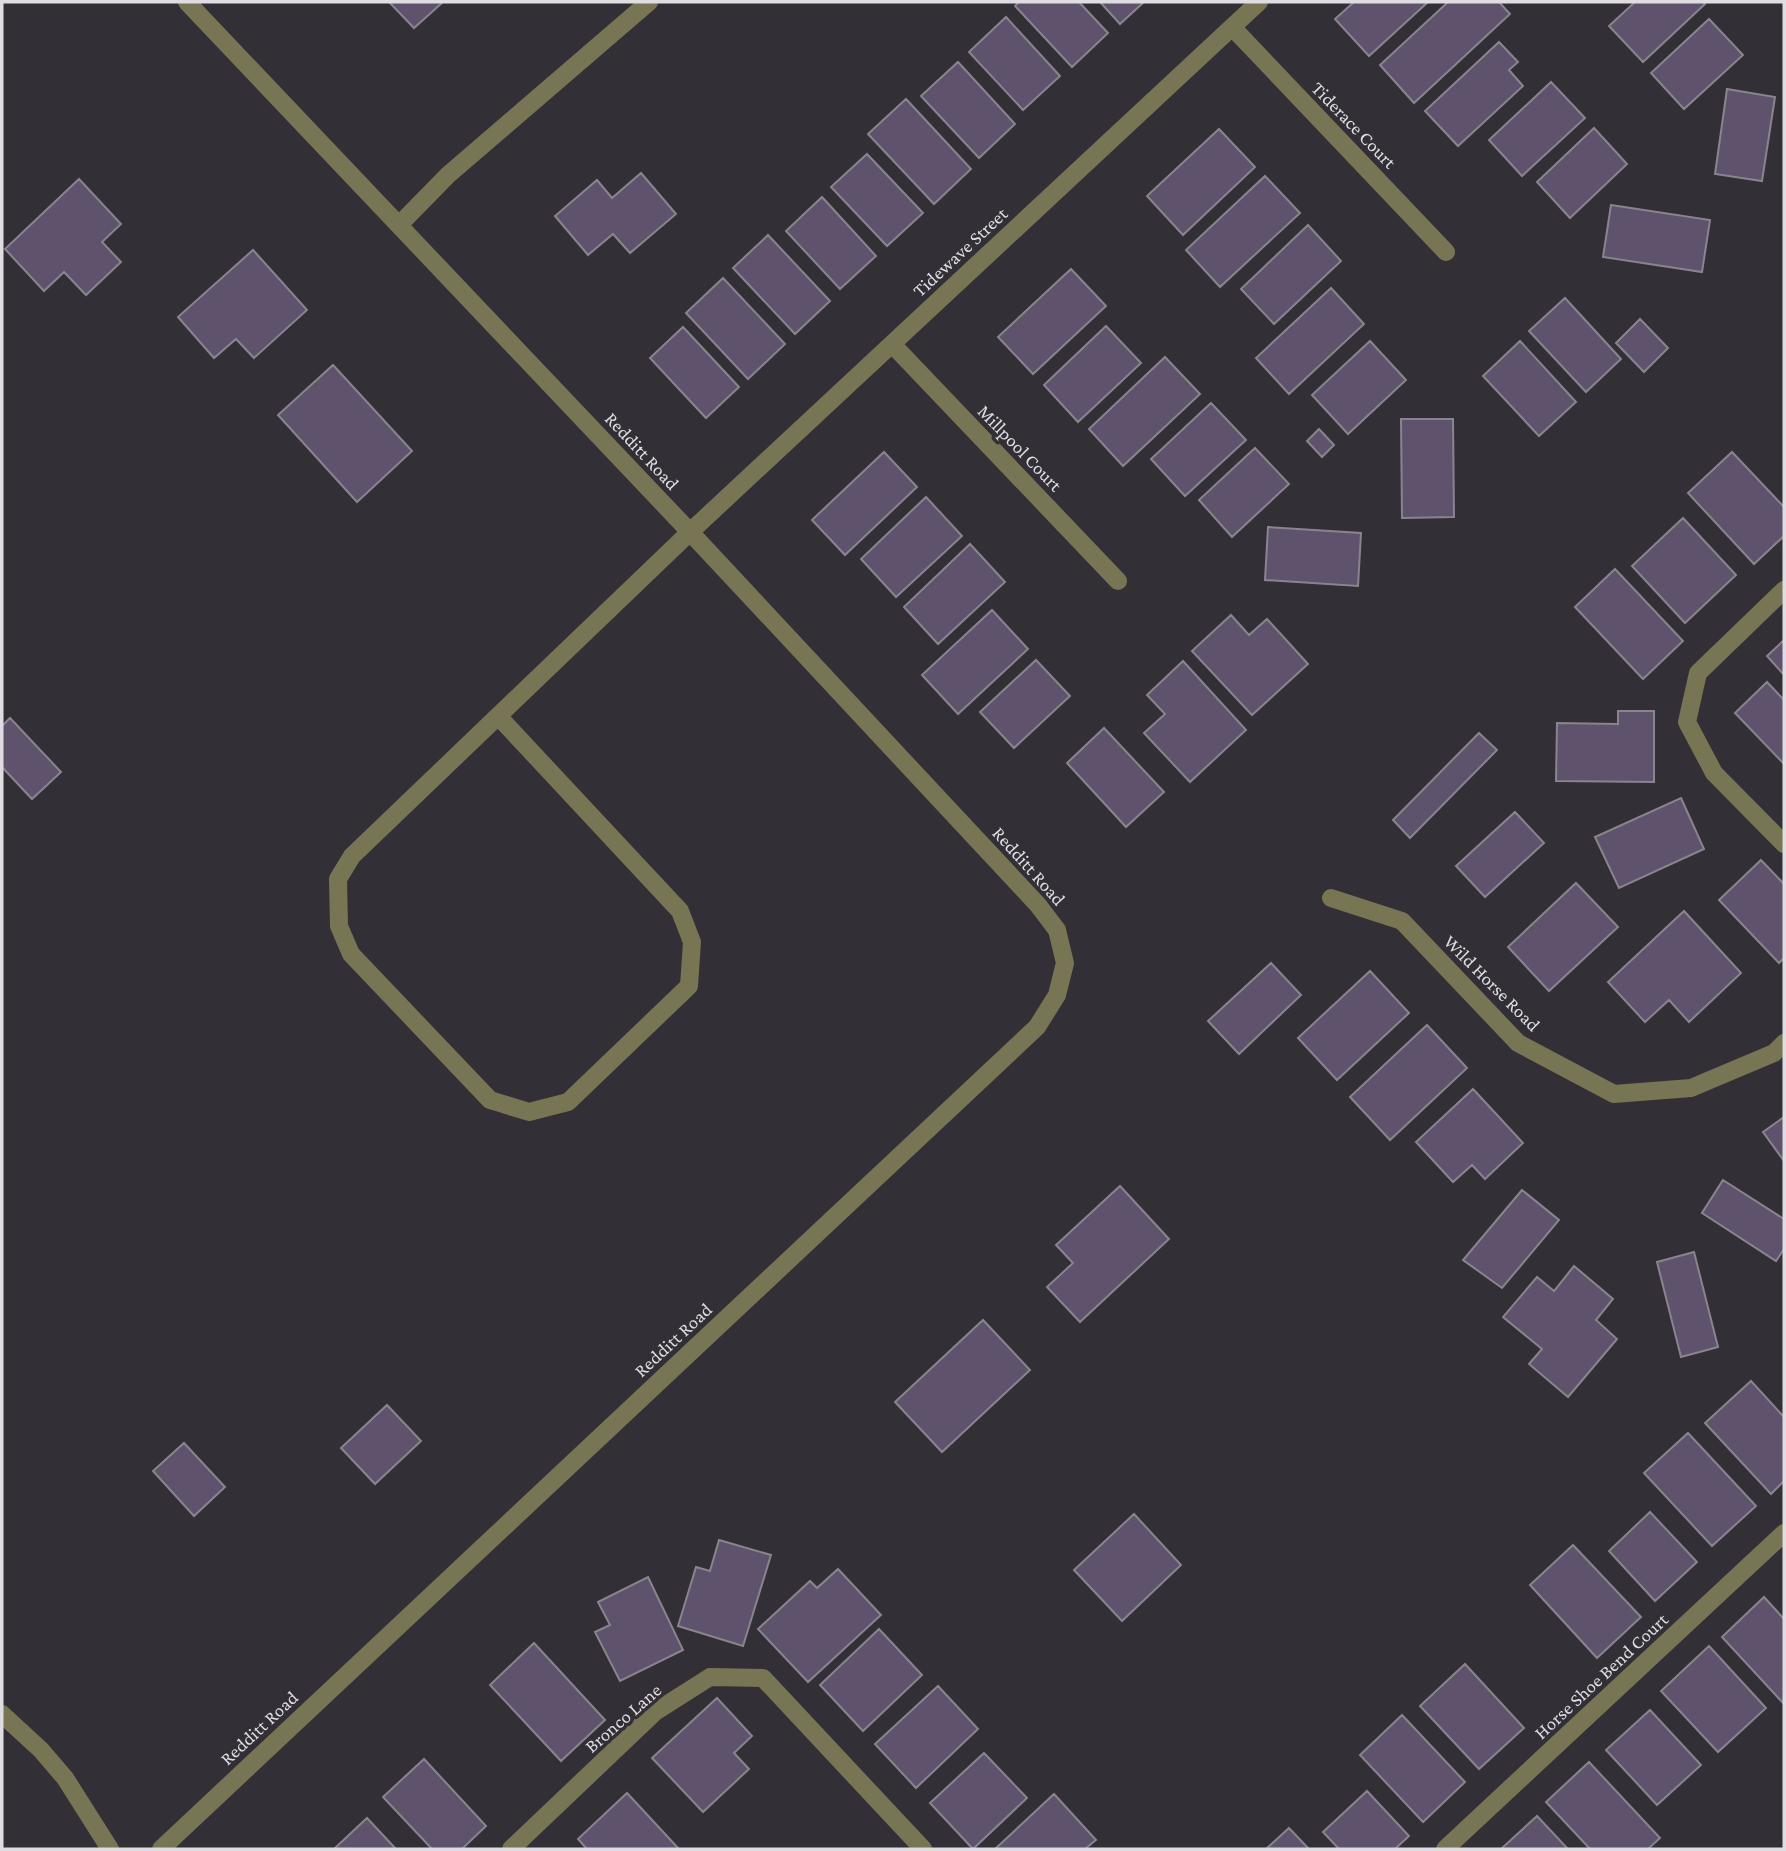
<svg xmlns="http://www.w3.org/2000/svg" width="1786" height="1851" viewBox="0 0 1786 1851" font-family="'Crimson Pro',serif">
<rect width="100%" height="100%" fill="#322f36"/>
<path fill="#5f526d" stroke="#88858c" stroke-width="2" d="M389,2H443L414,28Z
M1019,2H1079L1108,33L1072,67L1015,6Z
M1100,2H1144L1120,24Z
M1354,2H1428L1369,56L1335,19Z
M1448,2H1499L1510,14L1414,103L1380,65Z
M1635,2H1703L1705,4L1643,62L1609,26Z
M1006,17L1060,76L1023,110L969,52Z
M1709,19L1743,55L1684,109L1651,73Z
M1499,42L1518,62L1509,70L1523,86L1458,146L1425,111Z
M958,62L1015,124L979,158L921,96Z
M1551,82L1585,118L1522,176L1489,140Z
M1727,89L1775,97L1762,181L1715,174Z
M906,99L971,169L934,204L868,134Z
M1594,128L1627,164L1570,218L1537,182Z
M1219,129L1255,167L1183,235L1147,196Z
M867,154L923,213L887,246L831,187Z
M641,173L676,214L630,253L613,234L588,255L555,216L597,180L612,198Z
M1265,176L1300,213L1220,287L1186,250Z
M79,179L121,224L102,242L121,262L86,295L64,272L44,291L5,249Z
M822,197L876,256L840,289L786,231Z
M1611,205L1710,220L1702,272L1603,257Z
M1308,225L1341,261L1274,324L1241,289Z
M768,235L830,301L795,334L733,268Z
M253,250L307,310L254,358L236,339L214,358L178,317Z
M1071,269L1106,306L1033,374L998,337Z
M723,278L785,344L748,379L686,313Z
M1331,288L1364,324L1289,394L1256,358Z
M1565,298L1621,359L1586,392L1529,331Z
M1640,319L1668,348L1644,372L1616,343Z
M1106,326L1141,363L1078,422L1044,385Z
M683,327L739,387L706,418L650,358Z
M1370,341L1406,380L1348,434L1312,395Z
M1520,341L1576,402L1539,436L1483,376Z
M1165,357L1200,394L1123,466L1089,429Z
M333,365L412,451L357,502L278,415Z
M1211,403L1246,440L1185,496L1151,459Z
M1401,419H1453L1454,517L1402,518Z
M1319,429L1334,445L1322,457L1307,441Z
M1255,448L1289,484L1232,537L1199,500Z
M884,452L917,487L845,555L812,520Z
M1732,452L1784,507V536L1754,564L1688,493Z
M926,497L962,536L896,597L861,559Z
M1683,518L1736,575L1685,623L1632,566Z
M1268,527L1361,533L1358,586L1265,580Z
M970,544L1005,582L938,644L904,607Z
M1615,569L1683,641L1643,679L1575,607Z
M992,610L1028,649L958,714L922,675Z
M1231,615L1249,635L1267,619L1308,664L1252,715L1192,651Z
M1784,640V675L1767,656Z
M1036,660L1070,696L1014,748L980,712Z
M1183,661L1246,730L1190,782L1144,733L1165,714L1147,695Z
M1767,682L1784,700V764L1735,713Z
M1618,711H1654V782L1556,781L1557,723L1618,724Z
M10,718L61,772L32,799L2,767V726Z
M1104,728L1164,792L1126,827L1067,763Z
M1479,733L1497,750L1410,838L1393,820Z
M1681,798L1704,849L1619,888L1595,837Z
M1515,812L1544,843L1485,897L1456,866Z
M1761,860L1784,884V958L1779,963L1719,900Z
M1576,883L1618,927L1549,991L1508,947Z
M1684,911L1741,973L1689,1022L1669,1000L1645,1022L1608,982Z
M1271,963L1301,995L1239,1054L1208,1021Z
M1370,971L1409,1013L1337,1080L1298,1038Z
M1427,1025L1467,1068L1390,1140L1350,1097Z
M1473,1089L1523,1143L1485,1179L1472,1165L1453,1182L1416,1142Z
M1784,1117V1161L1763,1132Z
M1723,1180L1784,1219V1249L1776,1261L1702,1213Z
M1120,1186L1169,1239L1080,1322L1047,1287L1073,1263L1056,1245Z
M1522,1190L1559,1220L1502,1288L1463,1260Z
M1694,1252L1718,1347L1681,1357L1657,1262Z
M1574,1266L1613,1299L1596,1320L1617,1339L1568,1397L1529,1364L1542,1349L1503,1317L1537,1277L1554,1291Z
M983,1320L1030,1370L942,1452L895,1402Z
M1751,1381L1784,1417V1481L1771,1494L1705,1423Z
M387,1405L421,1441L375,1484L341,1448Z
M1688,1433L1756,1506L1712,1546L1644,1473Z
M184,1443L225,1487L194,1516L153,1471Z
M1650,1512L1697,1562L1655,1601L1609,1551Z
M1134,1514L1181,1565L1122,1621L1074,1570Z
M719,1540L771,1555L743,1646L678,1626L696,1567L710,1571Z
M1573,1545L1641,1617L1597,1658L1530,1585Z
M838,1569L881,1615L808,1682L758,1629L810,1581L817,1588Z
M648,1577L683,1650L620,1681L595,1632L610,1625L598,1602Z
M1764,1597L1784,1619V1704L1722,1637Z
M879,1629L922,1675L863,1731L820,1685Z
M534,1643L605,1720L561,1761L490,1685Z
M1709,1646L1766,1708L1718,1752L1661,1691Z
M1465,1664L1524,1728L1479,1769L1420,1706Z
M938,1686L978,1729L916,1788L875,1744Z
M717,1698L752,1736L734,1753L749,1769L703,1812L652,1758Z
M1650,1710L1701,1765L1657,1805L1606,1750Z
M1402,1715L1465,1782L1423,1822L1360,1755Z
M984,1753L1027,1798L973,1849L930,1803Z
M424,1759L486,1826L462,1849H432L383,1797Z
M1589,1762L1660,1838L1648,1849H1590L1546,1802Z
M1367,1791L1409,1836L1395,1849H1339L1323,1832Z
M627,1793L679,1849H587L578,1839Z
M1054,1794L1096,1840L1085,1849H995Z
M1537,1816L1568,1849H1501Z
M367,1818L396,1849H334Z
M1289,1828L1309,1849H1266Z"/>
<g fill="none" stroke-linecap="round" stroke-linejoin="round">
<path stroke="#787554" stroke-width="18" d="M1232,27L1446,252
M399,225L448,175L649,2
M892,344L1118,581
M1784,590L1698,673L1687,722L1714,773L1784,844
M498,716L680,911L692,942L689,986L568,1102L529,1112L490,1100L351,954L339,926L338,879L352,856L690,532L1259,2
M1331,898L1402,921L1518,1043L1614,1094L1691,1088L1774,1053L1784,1043
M2,1714L41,1750L65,1778L110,1849
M161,1849L1037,1027L1057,995L1065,963L1057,930L1038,905L690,532L187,2
M511,1849L655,1712L710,1677L763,1678L923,1849
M1445,1849L1784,1533"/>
</g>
<g text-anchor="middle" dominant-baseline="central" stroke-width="7" stroke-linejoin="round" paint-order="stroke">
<g font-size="19" fill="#dfdde1" stroke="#322f36">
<text transform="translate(1354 125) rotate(46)">Tiderace Court</text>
<text transform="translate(960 252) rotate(-43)">Tidewave Street</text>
<text transform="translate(1020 448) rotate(46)">Millpool Court</text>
<text transform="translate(642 451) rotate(47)">Redditt Road</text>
<text transform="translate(1029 866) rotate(48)">Redditt Road</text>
<text transform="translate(1492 983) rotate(45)">Wild Horse Road</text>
<text transform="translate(673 1340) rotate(-43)">Redditt Road</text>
<text transform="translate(1601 1676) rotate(-43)">Horse Shoe Bend Court</text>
<text transform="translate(623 1718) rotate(-41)">Bronco Lane</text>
<text transform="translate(259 1728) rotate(-43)">Redditt Road</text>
</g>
</g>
<rect width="1786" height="1851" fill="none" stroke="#dfdde1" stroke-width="7"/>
</svg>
